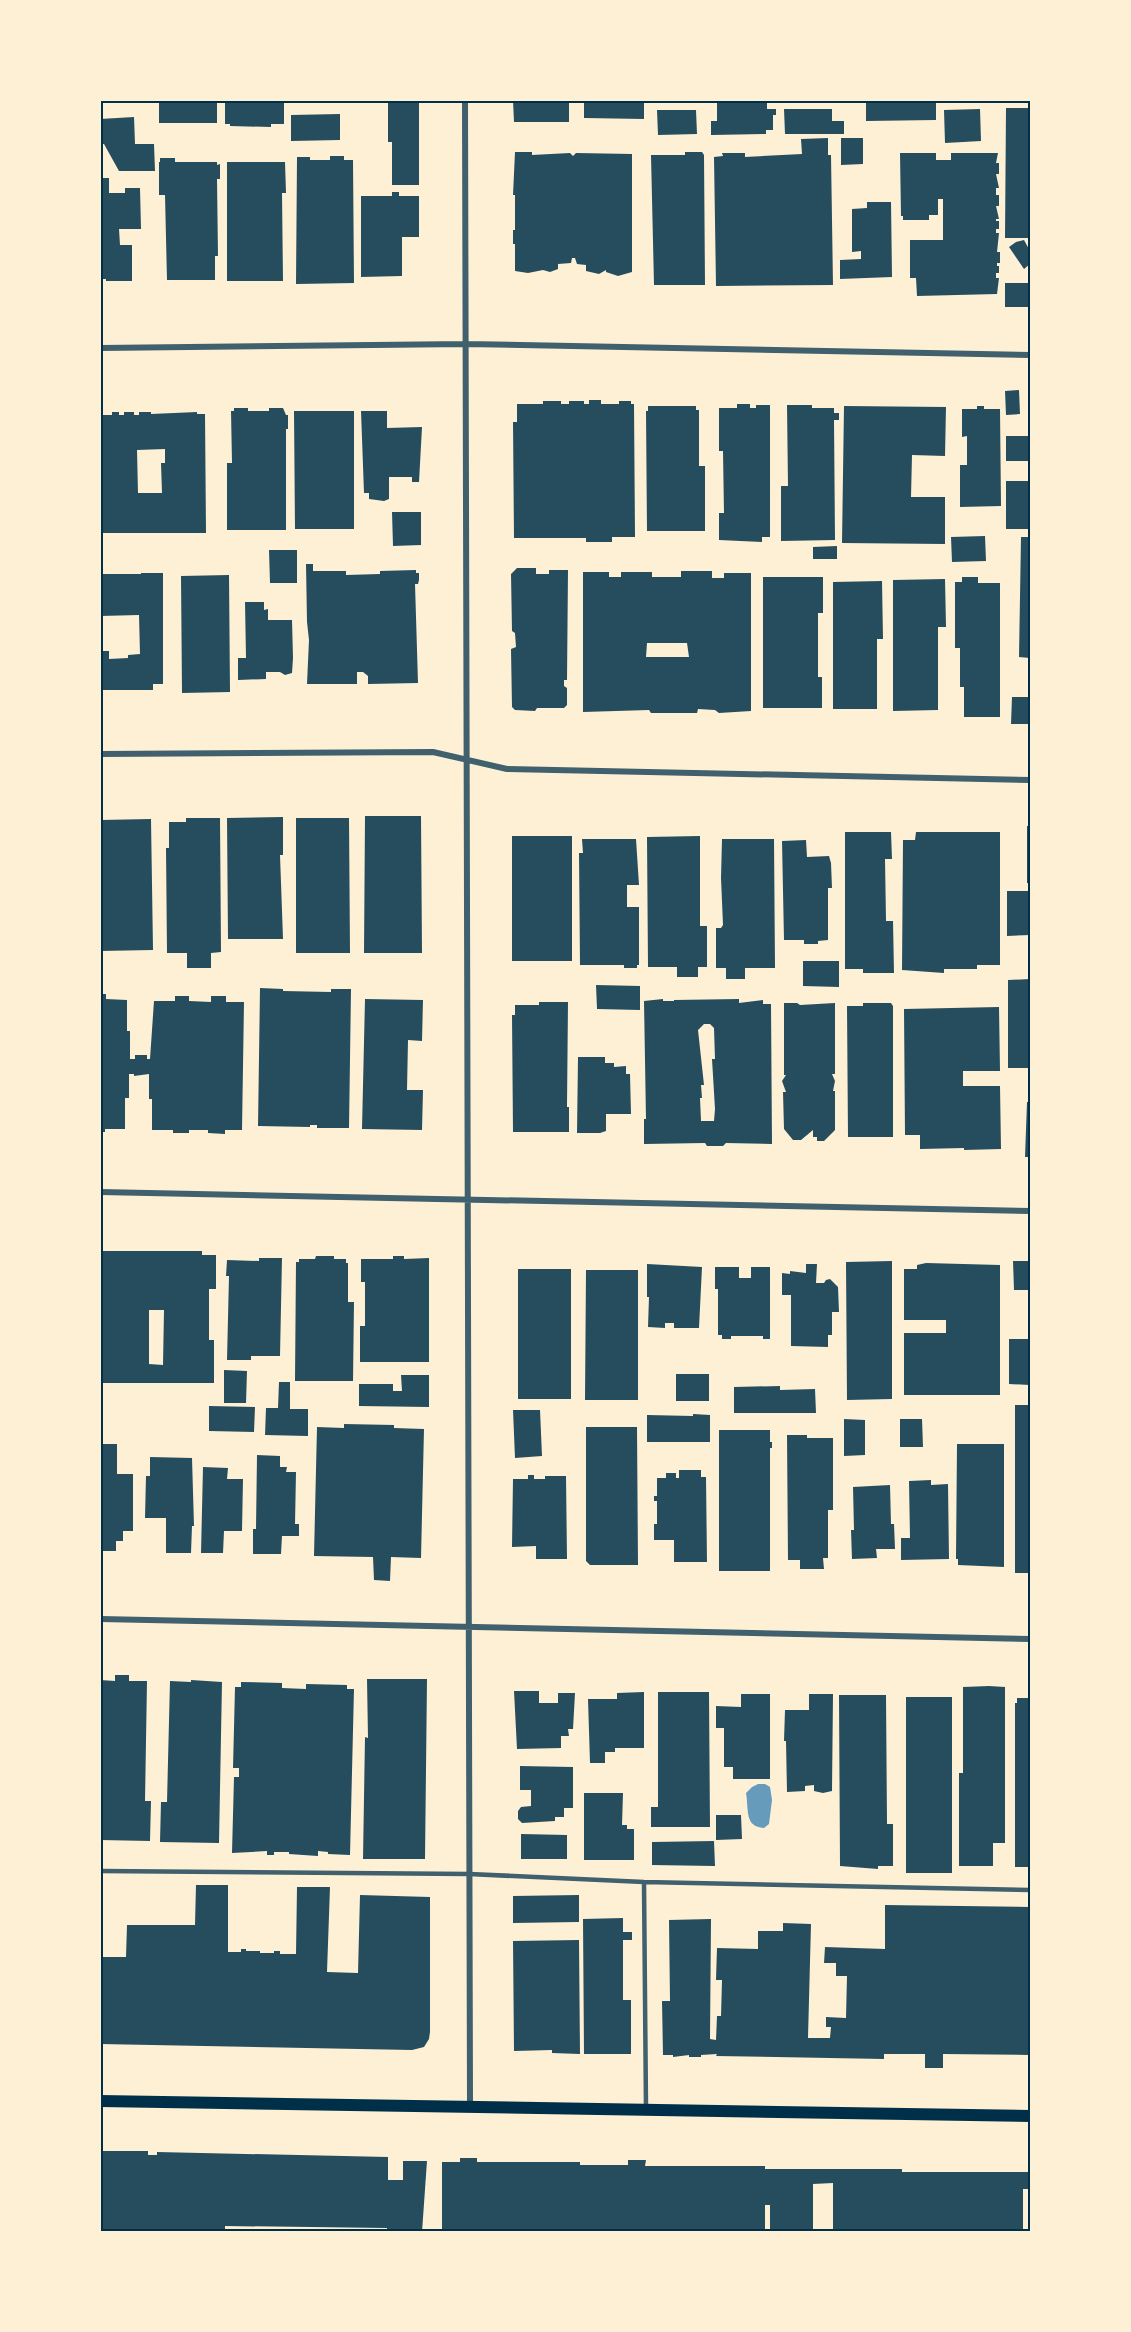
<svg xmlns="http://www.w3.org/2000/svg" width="1131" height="2332" viewBox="0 0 1131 2332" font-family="'IBM Plex Sans',sans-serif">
<rect width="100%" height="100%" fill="#fdf0d5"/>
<path fill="#669bbc" d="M758,1784H765L770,1787L772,1800L769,1824L764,1828C744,1827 749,1809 746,1793L752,1787Z"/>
<path fill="#264d5e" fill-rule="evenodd" d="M159,100H217V123H159Z
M225,100H284V124H271V127L230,126V124H225Z
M388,100H419V185H392V142H388Z
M513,100H569V122H514Z
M584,100H644V119L584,118Z
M717,100H767V109H776V115H773V130H766V134L711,135V121H717Z
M866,100H936V120L866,121Z
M1006,108H1030V238H1005Z
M784,109H832V121H844V134H785Z
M980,109L981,141L945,143L944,110Z
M657,110H696L697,134L658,135Z
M340,114V140L291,141V115Z
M134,117L135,144H154L155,171H119L104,144H100V119Z
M828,138V155H831L833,285L716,286L714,157L723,156L722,153H745V157L802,154L801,139Z
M841,138H863V164L841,165Z
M515,152H532V155L570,153L573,156L576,153L632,154V272L618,276L606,272V270L599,274L586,271V265L577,264L575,258H572L571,263L558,264V269L550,272L543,270L528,273L515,271V244H513V230H515V195H513Z
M685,152H702L704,155L705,285H654L651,155H685Z
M900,153H936V160H951V153H998L996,163H999V174H996L999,188H996V195H999V206H996L999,219H996V221H999V229H996V233H999L997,252H1000V263H997V266H999V273H996V278H999L997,294L917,296L916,278H910V240H943V199H938V215H929V220H903V216H901Z
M330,156H344V160H353L354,283L296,284L297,157H310V160H330Z
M160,158H175V162H217V165L220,164V179H217L218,256H215V280H167L165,195H159V162H160Z
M227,162H285L286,193H282L283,281H227Z
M100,178H109V193H125V188H140L141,229H119L120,245H132V281H106V279H100Z
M392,192H399V196H419V237H402V276L361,277V196H392Z
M867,202H891L892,277L840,279V260L861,259V251L852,252V209L867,208Z
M1024,240L1030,251V264L1024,269L1009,247L1016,242Z
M1005,283H1030V307H1005Z
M1019,390L1020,414L1006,415L1005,391Z
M589,400H601V404H619V401H631V404H634L635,537H612V542H586V538H514L513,422H517V404H543V401H561V404H569V401H584V404H589Z
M737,404H750V408H756V405H770V537H762V542L719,540V513H724L723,451H719V408H737Z
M787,405H812V408H834V413H839V420H834L835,540L781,541V486H788Z
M648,406H696V410H699V466H705V531H647L646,411H648Z
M844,406L946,407L945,456L912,455L911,497H945V544L842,543Z
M977,406H984V409H1000L1001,506L960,507V465H967V436L962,437V409H977Z
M234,408H248V411H269V408H283L286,415H288V429H286V530H227V463H232L231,411H234Z
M294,411H354V529H295Z
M361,411H387V428L422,427L419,482H412V477H389V499L384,501L369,499V493H364Z
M112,412H119V415H124V412H134V415H139V412H151V414L197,412V414H205L206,533H100V415H112ZM165,449V463H161L162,493H138L137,450Z
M1006,436H1030V461H1006Z
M1006,481H1030V529H1006Z
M392,512H421V545L393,546Z
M985,536L986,561L952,562L951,537Z
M1021,537H1030V658L1019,657Z
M837,546V559H813V547Z
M269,550H297V583H270Z
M306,564H313V571H346V575L380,574V571L416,570V573H419V580L418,584H415L418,683L368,684V676L363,672H357V684H307L309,640L307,622Z
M517,568H536V574H549V570H568L567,680H564V686L567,688V705L564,708H537L535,711L515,710L512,707L511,649L516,647L515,633L512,631L511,574Z
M681,571H712V578H724V573H751V711L719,713L715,710L698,709L697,713H651L649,710L583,712V572H609V577H621V572H652V577H681ZM647,643H687L689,657H646Z
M141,573H163V684H153V690H100V637H102L103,651H109V659L128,658V655L140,654L139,615L100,616V574H141Z
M229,575L230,692L182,693L181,576Z
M763,577H823V613H818V677H822V708H763Z
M962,577H978V583H1000V717H964V687H960V648H955V582H962Z
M945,579L946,627H938V710L893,711V580Z
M882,581L883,639H877V709H833V582Z
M245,602H264V610L268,609V620H292L293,658L292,673L285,675L280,672H266V679L238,680V658H246Z
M1012,697H1030V724H1011Z
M365,816H421L422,953H364Z
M283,817V855H280L283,939H228L227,818Z
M186,818H220L221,952L211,953V968H187V953H167L166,848H169V822H186Z
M296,818H349L350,953H296Z
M151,819L153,950L100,951V820Z
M1027,826H1030V883H1027Z
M845,832H891L892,859H885L886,921H893L894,973H863V969H845Z
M916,832H1000V965H977V969H944V973L902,970L903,840H915Z
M512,836H572V961H512Z
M700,836V926H707V967H698V977H677V967H648L647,837Z
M582,839H636L639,885H627V907H639V965H637V968H624V965H580L579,853H583Z
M722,839H774L775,968H745V979H726V968H716V928H721L723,925L721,878Z
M806,840L807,857L829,856L831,863L832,888H828V940L818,941V944H804V940H784L782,841Z
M1007,891H1030V935L1007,936Z
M803,961H839V987L803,986Z
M1030,979V1068H1008V980Z
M596,985L640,986V1010L597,1009Z
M260,988L283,989V991L331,992V989H351L349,1128H317V1125H310V1127L258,1126Z
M100,994H106V999L127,1000V1031H130V1059H135V1055H147V1059H150L154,1001H175V996H189V1001L211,1002V996H226V1002H244L242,1130H225V1134L208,1133V1130H189V1133H173V1130H152V1099H149V1074L134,1076V1074H129V1098H125V1129H105V1132H100Z
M365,999L423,1000L422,1041L408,1040L407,1090H423L422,1130L362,1129Z
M663,999V1001H674V1000L739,999V1003L763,1000V1004H771L772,1144L726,1143L723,1146H707L705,1143L644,1144V1119H646L644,1001ZM704,1024H710L714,1028L715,1059H712L715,1109L714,1121H701L700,1098H702L701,1085H704L698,1030Z
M539,1002H568L567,1107H569V1132H513L512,1015H515V1005H539Z
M784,1003H797L800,1005L835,1003V1074H832L835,1081L833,1091H835V1130L824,1141H817V1137H813V1130L801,1140H793L784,1129L783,1092H786L782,1081L786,1075H784Z
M863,1003H891L893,1006V1137H848L847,1006H863Z
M999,1007L1000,1071H963V1086H1000L1001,1149L964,1150V1148L920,1149V1135H905L904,1009Z
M578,1057H605V1063H614V1067L626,1066V1074H630L631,1114H606V1131L600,1133H577Z
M1027,1102H1030V1157H1025Z
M100,1251H202V1255H216V1289H209V1340H214V1383H100ZM149,1310H164L163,1365L149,1364Z
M316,1256H334V1259H346V1263H348V1302H354L353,1381H295L296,1262H299V1259H315Z
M393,1256H404V1259L429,1258V1362H360V1326H365V1282H361V1259H393Z
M259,1258H282L280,1356H251V1360H227L229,1276H226L227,1260L259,1261Z
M892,1261V1399L847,1400L846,1262Z
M1013,1261H1030V1290H1014Z
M926,1263L1000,1265V1395H904V1333H946V1320H904V1269H917V1265Z
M647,1264L702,1267L699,1328H674V1323H665V1328L648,1327L649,1297H647Z
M806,1264H817L816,1283H824L826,1280L830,1279L838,1287L839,1312H832V1335H828V1347L791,1346V1295H782V1273L790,1274V1271L806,1273Z
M715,1267H739V1278H751V1267H770V1339H763V1336H731V1339H722V1335H718V1289H715Z
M518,1269H571V1399H518Z
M586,1270H638V1400H585Z
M1009,1339H1030V1385L1009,1384Z
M224,1370L247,1371L246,1403H224Z
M676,1374H709V1401H676Z
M401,1375H429V1407L359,1406V1384H393V1391H402Z
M279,1382H290V1409H308V1436L265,1435L266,1408H278Z
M780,1386V1390L815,1389L816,1413H734V1387Z
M1015,1405H1030V1573H1015Z
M209,1406L255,1407L254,1432L209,1431Z
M513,1410H540L542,1456L515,1458Z
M693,1414L710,1415V1442H647V1415L693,1416Z
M844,1419L865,1420V1455L844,1456Z
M900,1419H922L923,1447H900Z
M344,1424L394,1425V1428L424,1429L421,1558L391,1557L390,1581L374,1580L373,1557L314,1556L317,1427L344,1428Z
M586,1427H637L638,1565H590L586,1561Z
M719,1430H770V1442H772V1448H770V1571H719Z
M787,1435H807V1438H833V1510H828V1558H823L824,1569H800V1560H788Z
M100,1444H117V1474H133V1531H123V1541H116V1551H100Z
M957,1444H1004V1567L958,1565V1559H956Z
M257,1455L280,1456V1467H287L286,1472H296L295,1524H299V1536H282L281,1554H253V1529H256Z
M150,1457L192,1458L194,1526H192L191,1553H166V1518H145L146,1476H150Z
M203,1467L228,1468L227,1479H243L242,1531H224L223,1553H201Z
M679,1470H701V1477H706L707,1562H674V1540H654V1524H657V1501H654V1496H657V1478H666V1473H676V1478H679Z
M528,1475H534V1479H545V1476H566L567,1559H536V1546L512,1547L513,1479H528Z
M931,1480V1485L948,1484L949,1559L901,1560V1538H910L909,1481Z
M890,1485L891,1524H894L895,1549H876L877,1558L852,1559L851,1530H854L853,1487Z
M115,1675H129V1681H147L145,1801H151L150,1841L100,1840V1680L115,1681Z
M367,1679H427L425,1859H363L365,1737L368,1738Z
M191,1680L222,1682L219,1843L160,1842L161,1802H167L170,1681L191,1682Z
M241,1682L282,1683V1688L306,1689V1684L347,1685V1689H354L350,1855L328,1854V1852L318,1851V1856L289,1854V1852H274V1855H267V1851L232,1853L234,1777H239V1768H233L235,1687H241Z
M989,1686L1005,1687V1843H993V1866H959V1773H963V1687Z
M514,1691H539V1703H558V1693H575L573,1729H568L569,1736H561V1748L517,1749Z
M644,1692V1748H615V1752H605V1763H590L588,1699H617V1693Z
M658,1692H709L710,1827H651V1807H658Z
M741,1694H770V1779H733V1767H724V1728H716V1706L741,1707Z
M809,1694H833L832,1791L823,1793L814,1791V1785L805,1786V1791L787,1792L786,1741H784L785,1710H809Z
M839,1695H886L887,1824H893V1866H878V1869L840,1866Z
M906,1697H952V1873H906Z
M1017,1698H1030V1867H1015V1703H1017Z
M520,1766L573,1767V1808H564V1817H555V1821L522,1823L518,1819V1811L521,1807L531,1806V1790H520Z
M584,1793H623L622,1825H627V1829H634V1860H584Z
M716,1815H741L742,1839L716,1840Z
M521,1834L567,1835V1859H521Z
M714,1841L715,1866L652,1865V1842Z
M196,1885H228V1952H241V1949H246V1951H260V1953H274V1951H280V1954H296L297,1887H330L327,1972L358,1973L360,1895L430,1897V2032L429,2039L424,2047L412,2050L100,2044V1957H126L127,1925H195Z
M579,1895V1922L513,1923V1896Z
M885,1905L1030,1907V2055L943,2054V2068H925V2054H884V2059L716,2056L717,2054L701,2055V2057H689V2055L673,2057V2055H663L662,2001H670L669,1920L711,1919L710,2039L716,2040L717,2016H721L722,1980H716L717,1948L758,1949V1931H783V1923L811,1924L808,2038H830L831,2027H826V2017L846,2018L847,1976H836V1963H824L825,1947L885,1949Z
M623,1918V1932H632V1940H623V2000H631V2054H584L583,1919Z
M579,1940L580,2054L552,2053V2050L514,2051L513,1941Z
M100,2151H148V2155H157V2152L388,2157V2180H403V2161H427L422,2232H387V2228L225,2226V2232H100Z
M460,2158H477V2162H580V2165H628V2160H646L645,2166H765V2169H902V2172H1030V2189H1023V2232H833V2183L813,2184V2232H770V2205H765V2232L442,2230V2162H460Z"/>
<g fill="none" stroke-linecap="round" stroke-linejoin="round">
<path stroke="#3f606c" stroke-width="4.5" d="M100,1871L469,1874L644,1882L1030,1890
M644,1882L646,2109"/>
<path stroke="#3f606c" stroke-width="6" d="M465,100L470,2106
M100,348L466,344L1030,355
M100,754L433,752L507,769L1030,780
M100,1192L1030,1211
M100,1619L1030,1639"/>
<path stroke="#003049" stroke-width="12" d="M100,2101L1030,2116"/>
</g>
<rect width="1131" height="2332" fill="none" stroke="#fdf0d5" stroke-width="204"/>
<rect x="102" y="102" width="927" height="2128" fill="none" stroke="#003049" stroke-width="2"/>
</svg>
